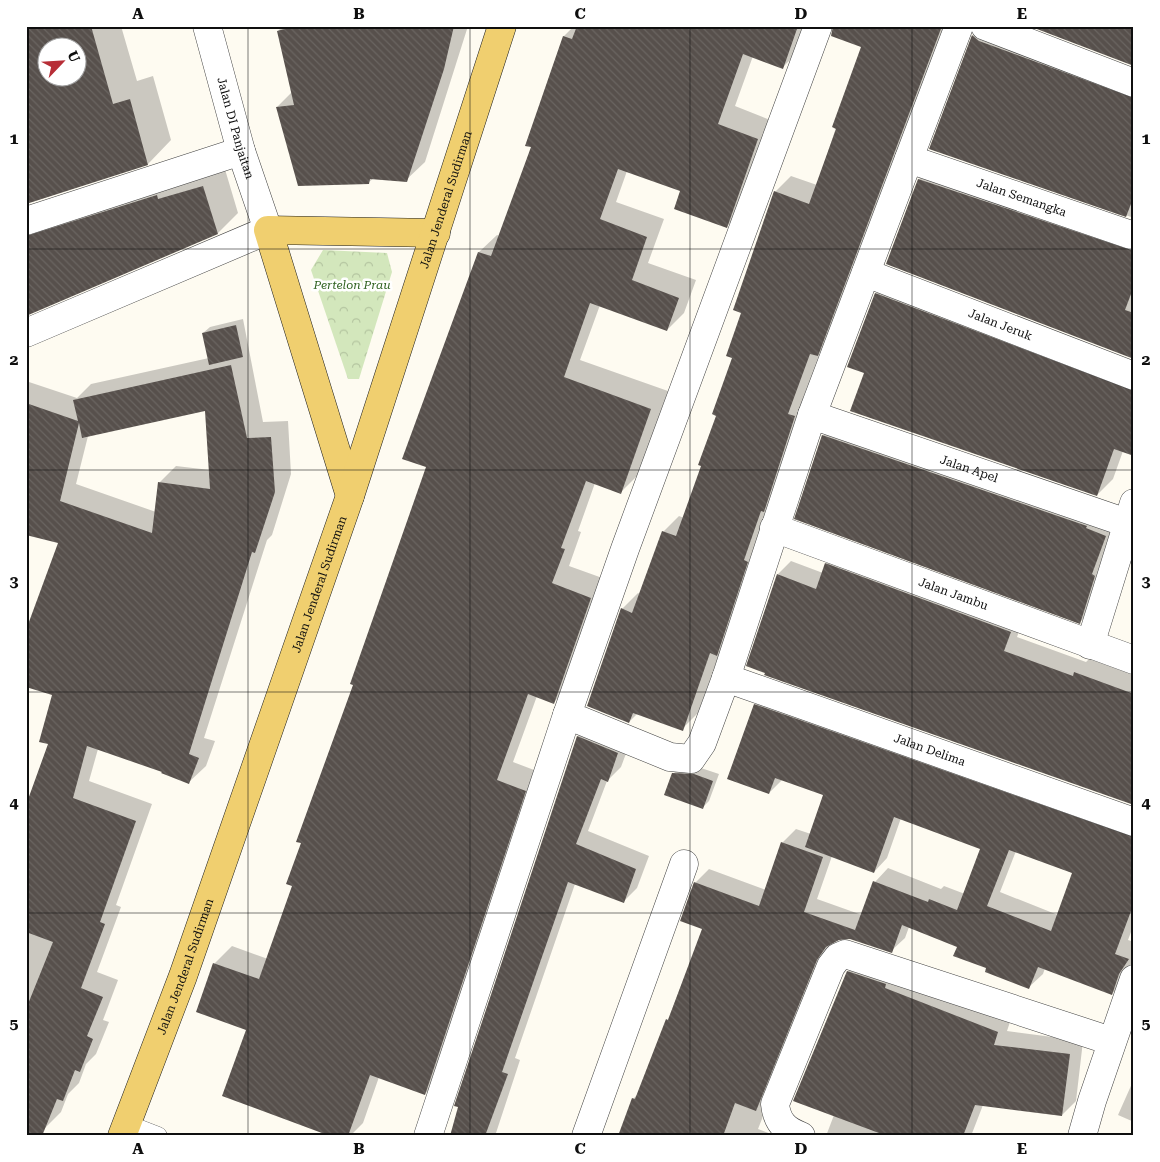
<svg xmlns="http://www.w3.org/2000/svg" width="1160" height="1162" viewBox="0 0 1160 1162" font-family="'Roboto Serif',serif">
<defs>
<pattern id="park-crowns" width="20" height="18" patternUnits="userSpaceOnUse" patternTransform="scale(1.25)"><rect width="20" height="18" fill="#d3e7bc"/><path d="M2 6a3 3 0 1 1 6 0M12 15a3 3 0 1 1 6 0" fill="none" stroke="#b4c5a0"/></pattern>
<pattern id="building-back-hatch" width="6" height="6" patternUnits="userSpaceOnUse" patternTransform="scale(1.25)"><rect width="6" height="6" fill="#57504c"/><path d="M-1 5l2 2M0 0l6 6M5-1l2 2" fill="none" stroke="#6a6561"/></pattern>
</defs>
<rect width="100%" height="100%" fill="#fefbf1"/>
<path fill="url(#park-crowns)" d="M323,250L387,253L392,272L359,379H348L311,270Z"/>
<path fill="#0003" fill-rule="evenodd" d="M26,26H121L137,81L153,76L171,140L148,164L26,204ZM48,48H78V78H48Z
M283,26H468L425,162L406,180L374,178L369,182L277,107L292,92L278,31Z
M574,26H809L800,50L783,67L753,56L735,106L775,122L744,209L726,227L682,191L627,171L616,202L664,219L648,263L696,280L684,313L667,330L600,305L580,360L668,391L638,475L620,493L595,483L578,531L581,532L569,566L608,580L571,685L554,702L537,696L513,762L542,773L442,1077L425,1094L379,1077L363,1123L350,1136H333L247,1029L198,1011L215,963L232,946L268,959L294,886L354,684L427,466L404,458L479,252L497,235L500,236L532,147L545,96L543,95L564,36Z
M863,26H951L833,339L820,352L803,398L810,400L698,713L682,729L638,713L629,722L622,609L638,593L640,594L663,532L679,516L684,518L703,465L734,358L743,313L775,192L791,176L817,185L863,46Z
M983,26L1134,78V218L931,149L973,36Z
M935,163L1134,231V358L887,263L919,179Z
M224,166L238,213L218,233L29,237L49,216Z
M892,278L1134,371V454L1123,451L1113,479L1097,495L865,372L876,294Z
M243,319L263,422L288,421L291,474L272,535L267,540L204,738L215,741L206,766L189,782L164,771L98,749L89,781L152,804L116,905L121,907L97,972L118,980L103,1020L109,1022L96,1054L86,1064L79,1083L68,1094L61,1112L44,1129L26,1136V900L50,743L60,542L26,533V381L77,398L91,384L209,358L203,333L210,327ZM207,409L210,470L176,466L159,483L156,512L76,484L88,436Z
M836,422L1119,523L1093,609L1080,622L823,436Z
M840,550L1024,618L1017,637L1086,662L1089,659L1134,675V804L778,574L791,561L823,573L826,564Z
M769,691L1134,820V924L1128,940L1134,942V963L1125,980L1112,994L1045,968L1043,974L1029,987L988,968L958,946L909,927L905,938L891,951L849,938H838L830,945L758,1129L776,1136H619L633,1099L639,1093L704,928L695,883L709,869L766,890L782,843L796,829L811,834L824,795L783,779L769,793L755,705ZM901,818L981,848L965,894L944,886L941,889L888,868L875,882L862,915L817,899L832,856L874,872L887,858ZM1016,851L1073,873L1058,915L1000,892Z
M591,723L631,740L621,767L607,781L588,831L649,856L637,888L624,901L575,884L515,1058L520,1060L495,1136H450L578,736Z
M680,767L701,768L719,774L709,801L703,807L673,774Z
M862,958L1011,1019L1007,1031L1083,1041L1076,1101L1062,1115L983,1105L971,1136H907L882,1126L878,1136H826L834,1115L848,972Z
M1134,1079V1122L1118,1115Z"/>
<path fill="url(#building-back-hatch)" fill-rule="evenodd" d="M26,26H91L113,104L130,99L148,165L26,204ZM48,48H78V78H48Z
M296,26H454L444,69L407,182L370,179L369,184L298,186L276,107L294,105L277,31Z
M577,26H798L783,69L743,54L718,124L758,139L727,228L674,209L680,191L618,169L600,219L647,237L632,280L679,298L667,331L590,303L564,377L651,409L621,494L586,481L561,548L565,549L552,583L591,598L554,704L528,694L497,780L526,791L425,1095L370,1075L348,1136H330L222,1096L246,1030L196,1012L213,963L259,979L292,886L286,884L301,843L296,842L353,685L350,684L426,467L402,459L478,252L491,256L531,147L525,146L563,36L572,39Z
M833,26H942L818,356L810,354L788,414L795,416L764,512L761,511L744,560L748,562L717,656L710,653L683,731L633,713L629,723L587,706L621,608L632,613L662,531L676,536L701,466L698,465L716,416L712,414L732,358L726,356L741,313L733,310L774,191L809,204L836,129L832,127L861,47L831,36Z
M1029,26H1134V66Z
M972,35L979,41L1134,98V196L1126,217L929,149Z
M918,179L1134,251V286L1125,310L1134,313V359L886,264Z
M203,186L218,234L26,316V236L157,195L158,199Z
M875,293L1134,391V456L1114,449L1097,496L850,411L864,373L847,367Z
M236,325L243,357L209,365L202,333Z
M231,365L247,438L271,437L275,492L255,553L252,552L189,754L199,758L189,784L161,773L162,772L87,746L73,798L136,821L100,922L105,924L81,988L103,997L87,1036L93,1039L80,1072L75,1070L63,1101L57,1099L42,1136H26V1009L53,942L26,932V805L48,744L39,742L52,695L26,687V630L58,543L26,535V403L78,421L73,400ZM205,411L210,489L158,482L152,533L60,501L79,423L82,438Z
M822,435L1087,526L1086,528L1106,536L1092,574L1095,576L1080,624L794,519Z
M825,563L1011,632L1004,651L1073,676L1074,672L1134,694V805L764,675L765,673L746,666L777,574L816,589Z
M754,704L1134,837V903L1115,954L1129,959L1119,974L1112,995L1038,967L1029,989L985,972L986,968L953,956L957,947L902,925L892,953L850,939L839,940L826,947L817,960L756,1111L735,1103L723,1136H618L632,1098L635,1099L666,1019L668,1020L702,929L680,921L694,882L759,906L781,842L823,857L804,912L855,930L873,881L928,902L929,899L957,910L980,849L894,817L874,873L805,847L823,795L775,778L769,794L727,779ZM1009,850L1072,873L1051,931L987,906Z
M577,736L618,753L608,782L601,779L576,844L636,869L624,903L568,882L502,1072L508,1074L485,1136H450L458,1107L454,1106Z
M672,773L694,774L713,781L703,809L664,795Z
M847,971L886,984L885,988L998,1032L994,1045L1070,1054L1062,1116L975,1105L963,1136H887L793,1101Z"/>
<g fill="none" stroke-linecap="round" stroke-linejoin="round">
<defs>
<path id="service" d="M127,1124L158,1136"/>
<g id="minor">
<path d="M818,26L625,549L567,715L670,757L691,759L702,743L726,678L812,415L959,26"/>
<path d="M985,26L1134,83"/>
<path id="s1" d="M909,159L1134,236"/>
<path d="M26,221L241,151"/>
<path id="s2" d="M866,273L1134,376"/>
<path d="M26,333L268,230"/>
<path id="s3" d="M812,415L1127,523"/>
<path id="s4" d="M774,528L1134,660"/>
<path d="M1090,645L1134,503"/>
<path id="s5" d="M726,678L1134,822"/>
<path d="M428,1136L567,715"/>
<path d="M586,1136L684,864"/>
<path d="M801,1136C785,1130 777,1122 775,1104L831,966L838,957L845,954L1111,1041"/>
<path d="M1082,1136L1092,1101L1134,979"/>
</g>
<g id="tertiary">
<path id="s6" d="M207,26L241,151L268,230"/>
</g>
<g id="primary">
<path d="M350,496L268,230L436,233"/>
<path id="s7" d="M122,1136L183,976L350,496L502,26"/>
</g>
</defs>
<use href="#service" stroke="#424242" stroke-width="19"/>
<use href="#minor" stroke="#424242" stroke-width="29"/>
<use href="#tertiary" stroke="#424242" stroke-width="29"/>
<use href="#primary" stroke="#202020" stroke-width="29"/>
<use href="#service" stroke="#fff" stroke-width="18"/>
<use href="#minor" stroke="#fff" stroke-width="28"/>
<use href="#tertiary" stroke="#fff" stroke-width="28"/>
<use href="#primary" stroke="#f0cf6f" stroke-width="28"/>
</g>
<path fill="none" stroke="#0f0f0f" stroke-width="1" stroke-opacity="0.55" d="M248,26V1136M470,26V1136M690,26V1136M912,26V1136M26,249H1134M26,470H1134M26,692H1134M26,913H1134"/>
<g text-anchor="middle" dominant-baseline="central" stroke-width="5" stroke-linejoin="round" paint-order="stroke">
<g font-size="12" fill="#0f0f0f" stroke="#fff">
<text stroke="none"><textPath href="#s6" startOffset="106">Jalan DI Panjaitan</textPath></text>
<text stroke="none"><textPath href="#s1" startOffset="119">Jalan Semangka</textPath></text>
<text stroke="none"><textPath href="#s7" startOffset="991">Jalan Jenderal Sudirman</textPath></text>
<text stroke="none"><textPath href="#s2" startOffset="144">Jalan Jeruk</textPath></text>
<text stroke="none"><textPath href="#s3" startOffset="166">Jalan Apel</textPath></text>
<text stroke="none"><textPath href="#s7" startOffset="586">Jalan Jenderal Sudirman</textPath></text>
<text stroke="none"><textPath href="#s4" startOffset="191">Jalan Jambu</textPath></text>
<text stroke="none"><textPath href="#s5" startOffset="216">Jalan Delima</textPath></text>
<text stroke="none"><textPath href="#s7" startOffset="181">Jalan Jenderal Sudirman</textPath></text>
</g>
<g font-size="12" font-style="italic" fill="#316322" stroke="#fff">
<text x="352" y="285">Pertelon Prau</text>
</g>
</g>
<rect width="1160" height="1162" fill="none" stroke="#ffffff" stroke-width="55"/>
<g transform="translate(62 62) rotate(65)"><circle r="24" fill="#ffffff" stroke="#9f9f9f"/>
<path d="M0-4L9 19L0 12L-9 19Z" fill="#b72e37"/>
<text y="-8" font-size="14" font-weight="bold" text-anchor="middle" fill="#0f0f0f">U</text>
</g>
<rect x="28" y="28" width="1104" height="1106" fill="none" stroke="#0f0f0f" stroke-width="2"/>
<g font-size="16" text-anchor="middle" font-weight="bold" fill="#0f0f0f">
<text x="138" y="19">A</text>
<text x="359" y="19">B</text>
<text x="580" y="19">C</text>
<text x="801" y="19">D</text>
<text x="1022" y="19">E</text>
<text x="14" y="144">1</text>
<text x="1146" y="144">1</text>
<text x="14" y="365">2</text>
<text x="1146" y="365">2</text>
<text x="14" y="587">3</text>
<text x="1146" y="587">3</text>
<text x="14" y="808">4</text>
<text x="1146" y="808">4</text>
<text x="14" y="1029">5</text>
<text x="1146" y="1029">5</text>
<text x="138" y="1154">A</text>
<text x="359" y="1154">B</text>
<text x="580" y="1154">C</text>
<text x="801" y="1154">D</text>
<text x="1022" y="1154">E</text>
</g>
</svg>
